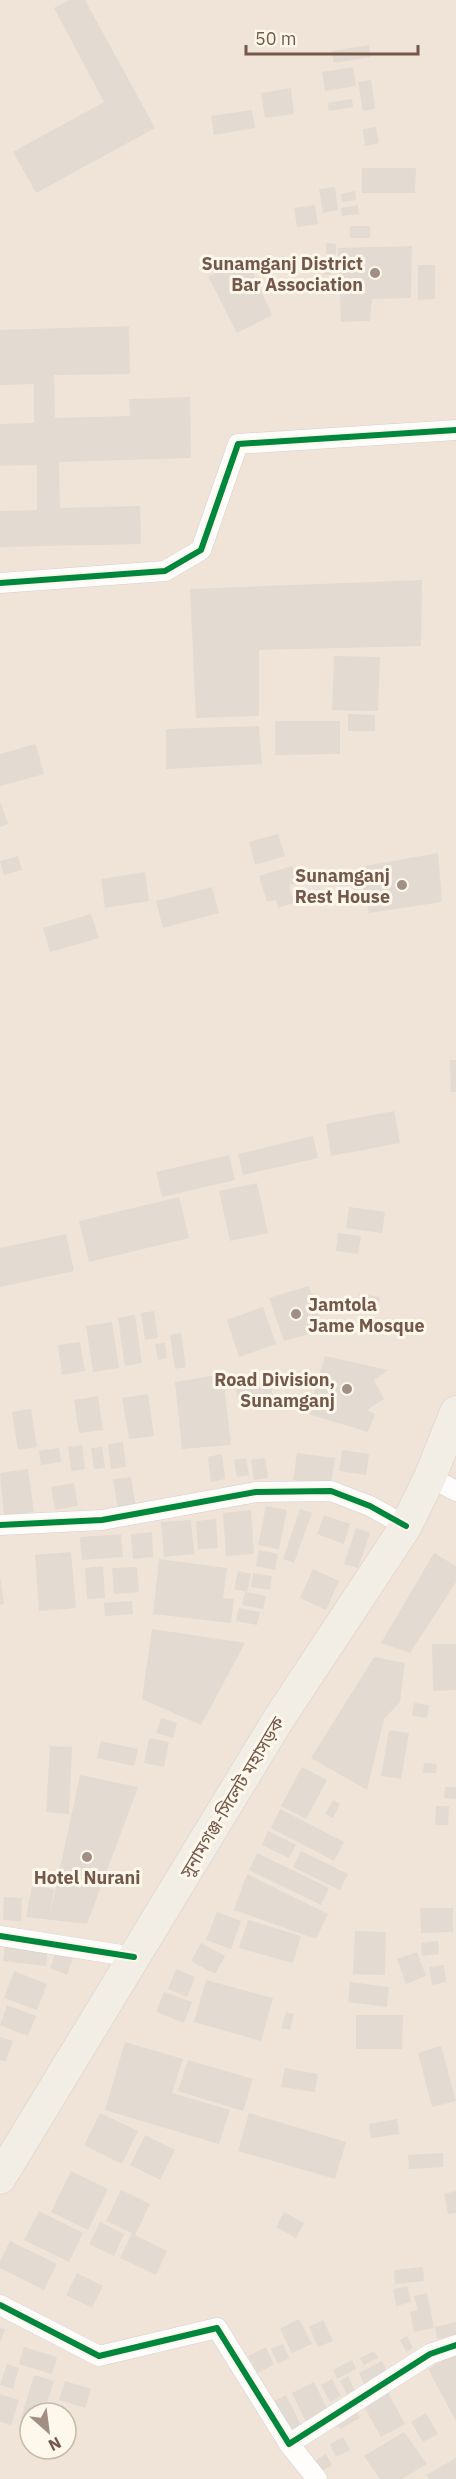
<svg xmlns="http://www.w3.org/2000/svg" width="456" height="2479" viewBox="0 0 456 2479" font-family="'IBM Plex Sans','Noto Sans Bengali',sans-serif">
<rect width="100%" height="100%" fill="#f7f2ea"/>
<path fill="#f0e4d8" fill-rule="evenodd" d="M0,0H456V2479H0ZM30,2413H66V2449H30Z"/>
<path fill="#e3dad2" d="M69,0H85L155,128L36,193L13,152L104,102L54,8Z
M369,45L371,57L334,63L332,51Z
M353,67L356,86L325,91L322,72Z
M371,80L375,109L363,111L358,82Z
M291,88L294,114L265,118L261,93Z
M352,99L353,107L329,111L327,103Z
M252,110L255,128L214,135L211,116Z
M376,127L379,143L365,146L363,129Z
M362,168H416L415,193H362Z
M335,187L338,210L323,213L319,189Z
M355,191L356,200L342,202L341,194Z
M315,205L318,224L297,227L294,208Z
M358,205L359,214L342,216L341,208Z
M350,226H370V238H350Z
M326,243L336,244V254H326Z
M412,246L411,298L372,299L370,321L341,322L338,248Z
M323,260H332V275H323Z
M248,261L272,315L237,333L208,276Z
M418,265H435V299L418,300Z
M129,326L130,374L54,375L55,418L130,416L129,399L190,397L191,458L59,462L60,508L140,506L141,544L0,547V511L37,510V465L0,466V424L34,423V384L0,385V330Z
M422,580L421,646L259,650V716L196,718L190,589Z
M334,656L380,657L378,711L332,710Z
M348,714L375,715V731H348Z
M275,721H340V754L275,755Z
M259,726L262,764L166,769V729Z
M36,744L44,774L0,786V754Z
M0,801L8,824L0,827Z
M278,834L285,856L255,865L249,842Z
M438,853L442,902L369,913L359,867Z
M18,856L22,870L4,875L0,861Z
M292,866L297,883L289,885L294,903L278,908L276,900L267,902L259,876Z
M145,872L149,901L105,908L101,879Z
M212,887L219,913L163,928L156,901Z
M91,914L99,938L50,952L43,928Z
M450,1060H456V1092H451Z
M394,1111L400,1143L331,1156L326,1124Z
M313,1136L318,1158L243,1175L238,1154Z
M229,1155L235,1180L162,1197L156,1172Z
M257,1183L268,1233L230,1241L219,1191Z
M179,1197L189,1238L89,1262L79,1221Z
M349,1207L385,1212L382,1233L346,1228Z
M338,1233L361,1236L358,1254L336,1251Z
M66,1234L74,1271L0,1287V1248Z
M309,1286L323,1330L284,1341L269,1298Z
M359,1294L380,1297L378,1312L357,1309Z
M263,1307L276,1344L239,1357L227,1320Z
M154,1311L158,1338L145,1340L141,1313Z
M135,1315L142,1363L125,1366L118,1318Z
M112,1322L119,1368L93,1372L86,1326Z
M181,1333L186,1367L175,1369L170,1335Z
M80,1342L85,1371L62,1375L58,1345Z
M165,1343L167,1358L158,1360L155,1344Z
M325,1356L388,1370L374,1380L384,1399L367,1410L375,1414L368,1432L308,1414Z
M223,1374L231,1445L182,1449L175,1382Z
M270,1381L274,1402L239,1407L236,1386Z
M148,1394L154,1436L129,1439L122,1398Z
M98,1396L103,1430L79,1433L74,1400Z
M31,1409L37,1447L18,1450L12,1412Z
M123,1442L126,1467L111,1469L108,1444Z
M82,1445L85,1469L71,1471L68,1447Z
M102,1447L105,1468L94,1469L91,1448Z
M59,1448L61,1462L41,1465L39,1451Z
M342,1450L369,1454L366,1475L339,1471Z
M297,1453L335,1458L331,1485L293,1480Z
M222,1454L225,1479L211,1482L208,1457Z
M246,1458L249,1475L237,1477L234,1460Z
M265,1458L268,1478L254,1480L251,1460Z
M28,1469L34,1512L4,1516L0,1473Z
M131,1477L136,1508L118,1510L113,1479Z
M74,1483L78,1506L55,1510L51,1487Z
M266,1506L287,1510L279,1549L258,1545Z
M300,1509L312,1513L294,1563L283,1559Z
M251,1510L254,1554L226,1556L223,1513Z
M324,1515L350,1524L344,1544L317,1534Z
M216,1519L218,1548L198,1549L196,1521Z
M191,1520L194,1554L164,1557L161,1522Z
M356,1528L370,1533L358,1568L344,1564Z
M152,1532L153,1557L133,1559L131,1534Z
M121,1534L123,1557L82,1560L80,1537Z
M259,1550L278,1554L275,1570L256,1566Z
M71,1552L76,1608L39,1611L35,1555Z
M434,1553L456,1566V1582L410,1653L381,1643Z
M159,1559L227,1568L223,1598L234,1599L231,1623L153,1614Z
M103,1566L105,1598L87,1599L85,1568Z
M137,1567L139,1592L114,1594L112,1568Z
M313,1569L339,1581L326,1610L300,1598Z
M238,1571L251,1574L247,1592L234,1589Z
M253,1573L272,1576L270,1590L251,1587Z
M0,1577L4,1604L0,1605Z
M245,1592L266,1596L263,1609L242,1605Z
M132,1601L133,1614L105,1616L104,1603Z
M239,1608L260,1612L257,1625L236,1621Z
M152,1629L245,1643L201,1725L142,1699Z
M432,1644H456V1690L433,1691Z
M374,1657L405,1663L400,1702L384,1719L367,1790L311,1758Z
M414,1703L429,1705L427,1718L412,1716Z
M161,1718L177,1723L173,1738L156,1733Z
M389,1730L409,1733L401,1779L381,1776Z
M149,1738L169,1742L164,1767L144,1763Z
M101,1741L138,1749L134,1766L97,1758Z
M50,1746L72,1747L69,1814L46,1812Z
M424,1763L437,1764L436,1773H423Z
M302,1767L327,1780L306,1819L281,1806Z
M80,1775L138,1787L87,1924L26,1917L32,1885L54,1889L50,1915Z
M445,1787H456V1799L444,1798Z
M333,1800L340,1804L333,1818L325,1814Z
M436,1806H449L448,1825H435Z
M280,1809L344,1842L334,1861L271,1828Z
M268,1831L296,1845L289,1858L262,1845Z
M301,1851L348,1874L340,1890L293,1867Z
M257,1853L329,1888L321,1905L249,1870Z
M247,1874L328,1914L316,1939L234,1910Z
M4,1897L22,1898L21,1921L3,1920Z
M420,1908H453V1932L421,1933Z
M217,1912L241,1921L231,1949L206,1940Z
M248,1920L301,1936L293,1963L239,1948Z
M355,1931L386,1932L385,1975L353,1974Z
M438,1941L439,1954L422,1956L421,1943Z
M201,1943L225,1956L215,1974L191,1961Z
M5,1945L48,1950L46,1966L3,1961Z
M56,1952L73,1958L67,1975L50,1968Z
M417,1952L426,1976L406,1984L397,1959Z
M444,1965L446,1982L432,1985L429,1967Z
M176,1969L195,1977L187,1997L168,1989Z
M14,1971L47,1984L37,2010L4,1998Z
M206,1980L273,1998L261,2041L194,2022Z
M350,1982L389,1987L387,2007L348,2002Z
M164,1992L192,2002L184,2023L156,2012Z
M7,2005L36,2016L28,2036L0,2025Z
M286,2012L294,2014L290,2030L281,2028Z
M356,2015H403L402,2049H356Z
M0,2037L13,2041L6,2061L0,2060Z
M125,2042L183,2059L172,2093L230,2110L219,2144L105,2110Z
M441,2046L456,2101L432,2107L418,2053Z
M188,2060L253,2079L243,2111L178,2091Z
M285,2068L318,2074L315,2092L281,2087Z
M100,2113L138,2131L122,2164L84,2145Z
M249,2113L346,2142L335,2179L238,2151Z
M397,2119L399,2134L371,2138L369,2124Z
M145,2135L175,2150L160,2180L130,2165Z
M443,2153V2167L409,2169L408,2155Z
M71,2171L108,2189L88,2230L51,2212Z
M121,2190L150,2204L135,2235L167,2251L156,2275L120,2258L132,2233L106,2221Z
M456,2191V2213L448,2214L444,2194Z
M39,2211L83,2233L69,2262L24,2240Z
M284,2212L304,2223L296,2238L276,2227Z
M100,2222L124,2234L114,2256L89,2244Z
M10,2241L57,2264L44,2290L0,2268V2261Z
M423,2267L424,2281L395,2284L394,2270Z
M77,2273L103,2286L92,2308L66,2295Z
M407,2286L411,2302L396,2306L393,2289Z
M427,2293L434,2328L414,2332L410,2312L418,2310L414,2296Z
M299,2319L312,2344L292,2353L280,2329Z
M323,2320L333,2341L318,2347L309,2327Z
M456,2322V2335L437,2339L435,2327Z
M0,2328L5,2329L0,2343Z
M407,2336L413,2348L406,2352L400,2340Z
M283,2344L289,2358L278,2364L271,2349Z
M24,2347L57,2357L52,2374L19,2364Z
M266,2347L274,2365L257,2373L248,2356Z
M374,2351L378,2358L364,2365L360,2358Z
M456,2353V2421L428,2369Z
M352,2360L356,2369L337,2379L333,2370Z
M382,2361L387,2372L364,2384L359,2373Z
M7,2364L19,2368L13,2389L0,2385Z
M34,2375L54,2381L44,2413H30V2421L21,2418Z
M348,2376L355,2390L347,2395L340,2381Z
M332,2379L341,2396L330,2402L321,2385Z
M65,2381L91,2389L85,2408L59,2400Z
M314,2382L328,2411L306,2422L292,2393Z
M387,2391L405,2424L381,2437L363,2405Z
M0,2394L19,2400L11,2425L0,2422Z
M286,2395L301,2425L288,2431L274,2401Z
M354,2407L360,2418L340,2429L334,2417Z
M426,2413L438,2434L423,2442L411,2422Z
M404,2432L427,2464L402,2479H380L364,2456Z
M343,2437L350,2450L336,2457L330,2444Z
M326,2454L332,2465L322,2471L316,2460Z
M456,2458V2479H429L426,2475Z"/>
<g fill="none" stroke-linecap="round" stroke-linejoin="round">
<defs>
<path id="street" d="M0,583L165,571L201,550L238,444L456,430
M430,1477L456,1491
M0,1525L102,1520L256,1492L331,1491L370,1506L406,1526
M0,1936L134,1957
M0,2305L99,2356L217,2328L289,2444L430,2354L456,2345
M289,2444L317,2479"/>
<path id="primary" d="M0,2178L278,1720L406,1526L430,1477L456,1412"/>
</defs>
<use href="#street" stroke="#d6cfc9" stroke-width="21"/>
<use href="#primary" stroke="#d8cfca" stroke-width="33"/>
<use href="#street" stroke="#fefdfc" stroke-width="20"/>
<use href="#primary" stroke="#f2ede5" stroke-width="32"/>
<defs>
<path id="cycleway" d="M0,583L165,571L201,550L238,444L456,430
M0,1525L102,1520L256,1492L331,1491L370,1506L406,1526
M0,1936L134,1957
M0,2305L99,2356L217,2328L289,2444L430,2354L456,2345"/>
</defs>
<use href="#cycleway" stroke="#fef7eb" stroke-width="10"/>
<use href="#cycleway" stroke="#00873e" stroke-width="6"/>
</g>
<g fill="#a28f83" stroke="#fef7eb" stroke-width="2">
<circle cx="375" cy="273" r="6"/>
<circle cx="402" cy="885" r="6"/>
<circle cx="296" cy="1314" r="6"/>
<circle cx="347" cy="1389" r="6"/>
<circle cx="87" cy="1857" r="6"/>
</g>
<g text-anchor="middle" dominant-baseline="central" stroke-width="6" stroke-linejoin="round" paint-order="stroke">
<g font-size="18" font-weight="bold" fill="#74594b" stroke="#fef7eb" text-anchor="end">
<text x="363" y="263">Sunamganj District<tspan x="363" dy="21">Bar Association</tspan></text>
<text x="390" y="875">Sunamganj<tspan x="390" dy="21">Rest House</tspan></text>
<text x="308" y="1304" text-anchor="start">Jamtola<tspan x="308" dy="21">Jame Mosque</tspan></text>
<text x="335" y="1379">Road Division,<tspan x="335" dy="21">Sunamganj</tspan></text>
<text x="87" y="1877" text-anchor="middle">Hotel Nurani</text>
</g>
<g font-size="18" fill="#74594b" stroke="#fef7eb">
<text transform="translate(232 1797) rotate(-59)">সুনামগঞ্জ-সিলেট মহাসড়ক</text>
</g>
</g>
<g transform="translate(48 2431) rotate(152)"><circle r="28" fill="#fef7eb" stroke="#c7b8ab" stroke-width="1.5"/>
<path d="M0-4.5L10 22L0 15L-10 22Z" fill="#a28f83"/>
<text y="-9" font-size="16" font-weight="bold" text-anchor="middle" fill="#74594b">N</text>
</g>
<path d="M246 45v9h172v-9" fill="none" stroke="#74594b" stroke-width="3"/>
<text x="255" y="45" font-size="18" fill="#74594b" stroke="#fef7eb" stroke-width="4.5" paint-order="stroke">50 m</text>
</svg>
